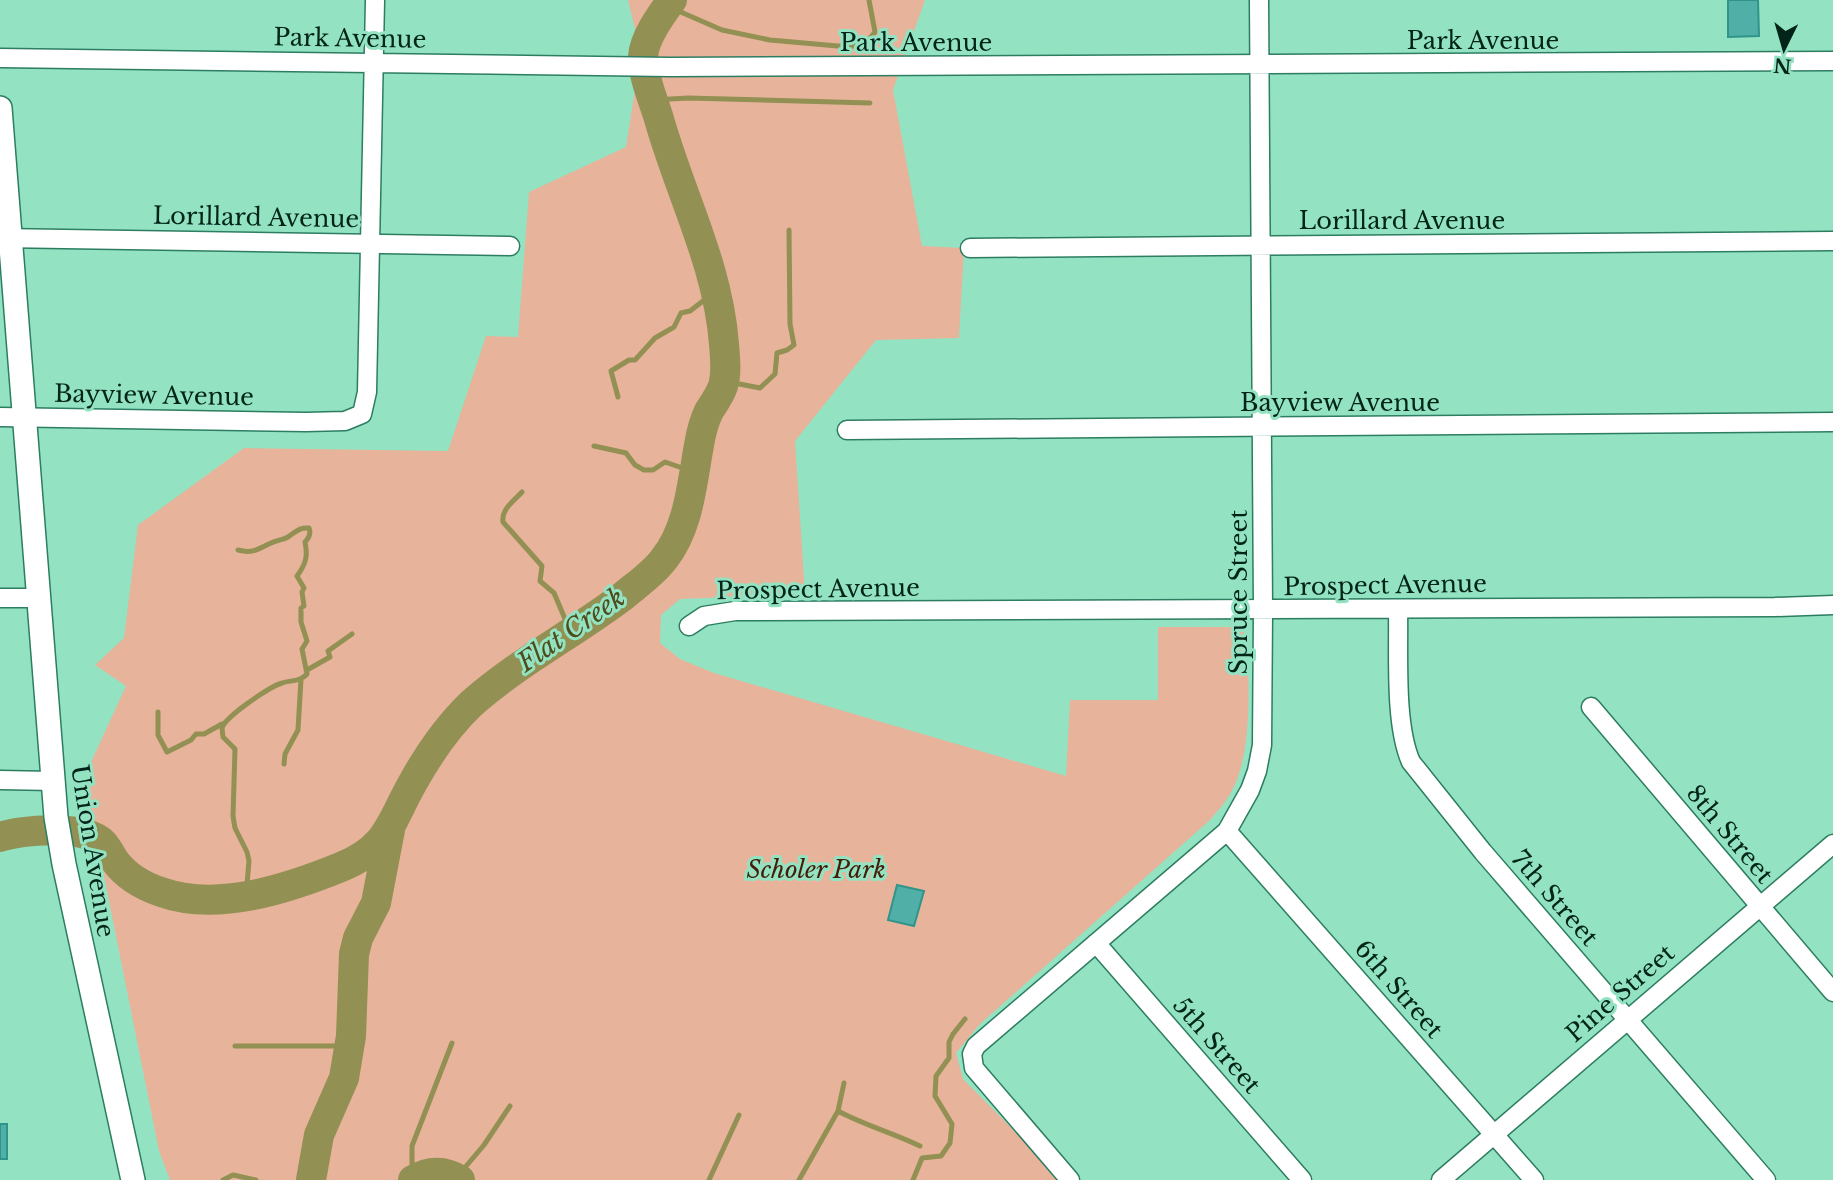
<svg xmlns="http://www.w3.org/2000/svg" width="1833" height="1180" viewBox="0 0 1833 1180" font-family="'Libre Baskerville',serif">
<rect width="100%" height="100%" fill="#93e3c2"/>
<path fill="#e7b39a" d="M628,0H925L893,90L922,246L964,248L959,338L876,340L795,441L805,594L680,599L661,615L660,643L680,659L714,673L1066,776L1070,700H1158V627H1232L1247,634C1248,682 1255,758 1227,799C1222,806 1216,813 1210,820L980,1024L956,1053L963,1079L1063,1180H170L159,1151L89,801L87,771L126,686L95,665L124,638L138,525L244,448L448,451L486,336L518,337L529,192L626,147L636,83V33Z"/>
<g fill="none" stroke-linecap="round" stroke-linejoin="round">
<path stroke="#929053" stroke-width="5" d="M667,6L722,30L770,40L849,47C861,45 868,42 875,32L869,0
M653,100L688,98L870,103
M724,381L760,388L775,374L777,353L787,350L794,345L790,324L789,230
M618,397L611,371L629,360H635L655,338L674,327L681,313L690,311L716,291
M594,446L626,453L635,465L644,470H653L665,462L694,472
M522,492C514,501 501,509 503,522L542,566L540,581L554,593L571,633
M238,550C253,554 258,549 271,543C277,540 283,540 288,537C296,532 299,527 309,528C311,533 309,538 305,542C308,556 306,564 297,576L304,588L302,592L304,606L301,608V622L307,641L302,649L307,674C300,682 291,680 282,683C269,687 225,717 222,728L223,737L235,749L233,816L235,828L247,852L249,861L246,896
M307,670L330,657L328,651L352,634
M158,712V735L167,752L191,740L196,734H204L222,724
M284,764L285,754L298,730L301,679
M235,1046H349
M838,1111C864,1125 893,1133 920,1146
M417,1177L412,1164V1146L452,1043
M456,1178L484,1145L510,1106
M223,1180L233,1175L256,1180
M709,1180L739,1115
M799,1180L838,1111L844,1083
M913,1180L922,1158L941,1156L950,1143L952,1124L935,1096L936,1076L949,1058V1042L953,1034L965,1019"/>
<path stroke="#929053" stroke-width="30" d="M0,837C22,829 86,825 103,843C108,848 111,856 115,861C126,876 143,886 161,892C217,912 287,889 341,867C388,848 390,823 412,784C428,755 447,727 471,704C517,663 573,634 622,597C636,585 653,574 664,559C689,528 692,483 699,445C701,433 704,421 709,411C714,403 720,395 723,386C727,373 725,357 724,344C718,264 680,194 659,119C653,99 643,77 643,57C644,38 661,15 672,0
M311,1180L319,1135L344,1078L351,1036L354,954L358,938L376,903L390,830
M413,1180C430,1170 444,1170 460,1180"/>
</g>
<path fill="#50afa6" stroke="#31948b" stroke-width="2" d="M1728,0H1758L1759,36L1728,37Z
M897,885L924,891L914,926L888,920Z
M0,1124H7V1159H0Z"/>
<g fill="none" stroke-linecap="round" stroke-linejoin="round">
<defs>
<path id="minor" d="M0,58L670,67L1833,61
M0,238L510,246
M970,248L1833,241
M0,417L306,422L345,421L362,414L367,392L375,0
M847,430L1833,422
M0,598H40
M1398,609C1399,652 1394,724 1411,762L1483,852L1766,1180
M689,626L704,616L735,611L1775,607L1833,605
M1591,707L1833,992
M0,780L53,781
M1227,831L1534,1180
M1096,943L1302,1180
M1070,1180L974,1068L972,1054L976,1046L1227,831L1250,790L1257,771L1262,745L1263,611L1259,0
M1441,1180L1833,844"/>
<path id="tertiary" d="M0,108L56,817L64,864L133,1180"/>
</defs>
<use href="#minor" stroke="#2c7d61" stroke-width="21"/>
<use href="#tertiary" stroke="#2c7d61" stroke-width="26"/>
<use href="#minor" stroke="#fff" stroke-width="18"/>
<use href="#tertiary" stroke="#fff" stroke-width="23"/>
</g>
<g text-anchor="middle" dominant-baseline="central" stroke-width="6" stroke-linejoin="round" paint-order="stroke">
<g font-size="24" fill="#022419" stroke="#93e3c2">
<text transform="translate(350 38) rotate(1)">Park Avenue</text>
<text x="1483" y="40">Park Avenue</text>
<text x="916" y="42">Park Avenue</text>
<text transform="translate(256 217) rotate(1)">Lorillard Avenue</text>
<text x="1402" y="220">Lorillard Avenue</text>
<text transform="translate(154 395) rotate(1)">Bayview Avenue</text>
<text x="1340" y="402">Bayview Avenue</text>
<text transform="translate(1385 585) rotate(-1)">Prospect Avenue</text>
<text transform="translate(818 589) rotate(-1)">Prospect Avenue</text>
<text transform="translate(1238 592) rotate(-90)">Spruce Street</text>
<text transform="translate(1730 834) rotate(50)">8th Street</text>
<text transform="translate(93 851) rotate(81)">Union Avenue</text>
<text transform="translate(1555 898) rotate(49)">7th Street</text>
<text transform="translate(1399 989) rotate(49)">6th Street</text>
<text transform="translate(1620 993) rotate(-41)">Pine Street</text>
<text transform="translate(1217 1045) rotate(49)">5th Street</text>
</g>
<g font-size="24" font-style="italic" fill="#431d07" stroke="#93e3c2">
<text x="816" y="869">Scholer Park</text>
</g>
<g font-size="26" font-style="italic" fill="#4e4c1c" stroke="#93e3c2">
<text transform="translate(571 630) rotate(-35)">Flat Creek</text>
</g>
</g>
<g transform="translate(1784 49) rotate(185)" stroke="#93e3c2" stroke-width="5" paint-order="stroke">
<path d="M0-5L12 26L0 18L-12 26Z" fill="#022419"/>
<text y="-10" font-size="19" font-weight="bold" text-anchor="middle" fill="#022419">N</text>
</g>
</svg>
